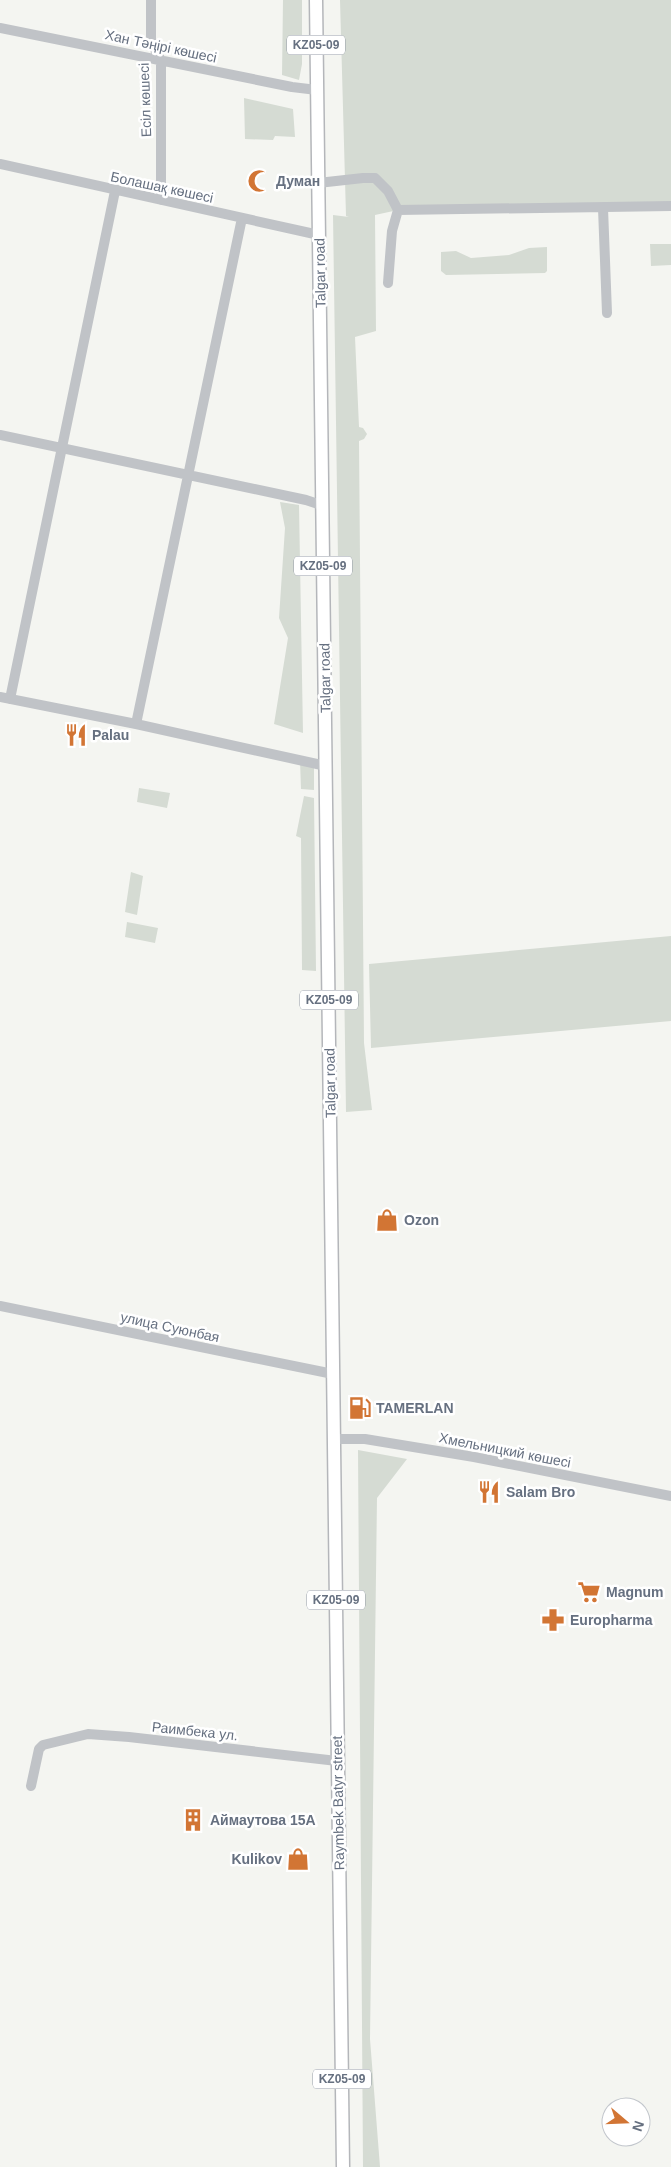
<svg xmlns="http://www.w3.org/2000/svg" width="671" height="2167" viewBox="0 0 671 2167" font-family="Helvetica,sans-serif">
<rect width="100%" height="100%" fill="#f4f5f1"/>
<path fill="#d5dbd3" d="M283,0H302V64L299,80L282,75Z
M340,0H671V206L398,210L375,215L376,331L355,337L359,427L363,428L367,434L364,439L359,441L364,1043L372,1110L346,1112L333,215L349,217L346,216Z
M244,98L293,109L295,137L275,136L273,140L245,139Z
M650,244H671V265L651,266Z
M547,247V271L545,273L446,275L441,271V252L456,251L471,258L509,255L529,248Z
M280,502L299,505L303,733L274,724L288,638L279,618L285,528Z
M300,760L314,763V790L301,789Z
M139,788L170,793L167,808L137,802Z
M304,796L314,798L316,971L302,970L301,838L296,836Z
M131,872L143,876L137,915L125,912Z
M127,922L158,928L155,943L125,937Z
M671,936V1021L371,1048L369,964Z
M358,1450L407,1459L377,1498L370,2039L380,2167H363Z"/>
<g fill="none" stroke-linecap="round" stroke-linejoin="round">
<defs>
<path id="major" d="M316,0L343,2167"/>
</defs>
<use href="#major" stroke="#b4b6ba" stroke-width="15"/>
<path stroke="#c0c3c7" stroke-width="10" d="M151,0V43L161,60V200
M0,28L292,87L317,90
M0,164L319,235
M318,183L363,178H375L388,191L398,210
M603,208L607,313
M388,283L392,231L398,210L671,206
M0,435L306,500L321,505
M0,697L136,724L326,766
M10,699L115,191
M136,724L242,218
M0,1306L333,1374
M334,1439H365L474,1457L671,1496
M31,1786L39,1749L43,1745L88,1734L129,1737L337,1761"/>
<use href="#major" stroke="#fff" stroke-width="12"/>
</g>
<defs>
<symbol id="mosque-bare" viewBox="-9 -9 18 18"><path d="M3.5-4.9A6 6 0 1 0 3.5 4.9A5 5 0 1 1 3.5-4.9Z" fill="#d27534" stroke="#fff" stroke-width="2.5" paint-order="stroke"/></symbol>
<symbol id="restaurant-bare" viewBox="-9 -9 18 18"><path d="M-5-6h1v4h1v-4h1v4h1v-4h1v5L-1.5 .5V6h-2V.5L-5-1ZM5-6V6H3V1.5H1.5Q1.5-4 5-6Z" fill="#d27534" stroke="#fff" stroke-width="2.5" paint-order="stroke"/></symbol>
<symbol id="shop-bare" viewBox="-9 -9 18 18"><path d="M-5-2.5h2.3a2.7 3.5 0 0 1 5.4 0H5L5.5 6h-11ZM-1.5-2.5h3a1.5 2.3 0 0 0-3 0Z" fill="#d27534" stroke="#fff" stroke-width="2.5" paint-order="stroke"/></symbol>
<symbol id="fuel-bare" viewBox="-9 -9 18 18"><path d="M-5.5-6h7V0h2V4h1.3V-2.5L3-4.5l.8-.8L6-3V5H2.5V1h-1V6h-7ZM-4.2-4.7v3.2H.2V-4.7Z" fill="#d27534" stroke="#fff" stroke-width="2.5" paint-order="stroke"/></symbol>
<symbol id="supermarket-bare" viewBox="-9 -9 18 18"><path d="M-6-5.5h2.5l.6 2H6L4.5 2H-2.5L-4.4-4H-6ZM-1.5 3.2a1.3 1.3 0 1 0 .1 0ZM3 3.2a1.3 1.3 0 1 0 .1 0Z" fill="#d27534" stroke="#fff" stroke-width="2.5" paint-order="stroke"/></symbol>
<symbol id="pharmacy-bare" viewBox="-9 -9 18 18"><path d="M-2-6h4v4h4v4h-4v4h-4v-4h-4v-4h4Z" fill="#d27534" stroke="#fff" stroke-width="2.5" paint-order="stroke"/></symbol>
<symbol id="building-bare" viewBox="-9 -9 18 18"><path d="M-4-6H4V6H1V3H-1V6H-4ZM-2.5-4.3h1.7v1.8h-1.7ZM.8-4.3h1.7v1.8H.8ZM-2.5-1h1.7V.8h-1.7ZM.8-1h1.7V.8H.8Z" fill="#d27534" stroke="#fff" stroke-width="2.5" paint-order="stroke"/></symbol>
</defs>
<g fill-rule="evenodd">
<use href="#mosque-bare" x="243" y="165" width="32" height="32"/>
<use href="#restaurant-bare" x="60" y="719" width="32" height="32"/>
<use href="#shop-bare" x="371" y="1204" width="32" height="32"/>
<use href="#fuel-bare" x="344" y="1392" width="32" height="32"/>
<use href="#restaurant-bare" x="473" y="1476" width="32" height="32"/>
<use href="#supermarket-bare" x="573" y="1576" width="32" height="32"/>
<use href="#pharmacy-bare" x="537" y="1604" width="32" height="32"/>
<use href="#building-bare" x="177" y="1804" width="32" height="32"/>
<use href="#shop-bare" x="282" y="1843" width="32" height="32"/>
</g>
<g text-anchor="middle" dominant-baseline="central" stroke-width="5" stroke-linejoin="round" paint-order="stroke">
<g fill="#fff" stroke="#949ba6" stroke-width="1">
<rect x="287" y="35.5" width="58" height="19" rx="4"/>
<rect x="294" y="556.5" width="58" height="19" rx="4"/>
<rect x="300" y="990.5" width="58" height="19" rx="4"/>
<rect x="307" y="1590.5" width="58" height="19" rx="4"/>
<rect x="313" y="2069.5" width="58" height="19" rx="4"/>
</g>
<g font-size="12" font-weight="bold" fill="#667080">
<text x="316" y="45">KZ05-09</text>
<text x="323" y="566">KZ05-09</text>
<text x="329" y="1000">KZ05-09</text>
<text x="336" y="1600">KZ05-09</text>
<text x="342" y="2079">KZ05-09</text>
</g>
<g font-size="14" fill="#667080" stroke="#fff">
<text transform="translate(161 46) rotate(12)">Хан Тәңірі көшесі</text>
<text transform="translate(145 100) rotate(-92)">Есіл көшесі</text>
<text transform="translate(162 187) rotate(12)">Болашақ көшесі</text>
<text transform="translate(320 273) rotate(-91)">Talgar road</text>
<text transform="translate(325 678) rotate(-91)">Talgar road</text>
<text transform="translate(330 1083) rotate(-91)">Talgar road</text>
<text transform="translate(170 1327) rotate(12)">улица Суюнбая</text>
<text transform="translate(505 1450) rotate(11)">Хмельницкий көшесі</text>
<text transform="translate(195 1731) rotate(6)">Раимбека ул.</text>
<text transform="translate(338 1803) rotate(-91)">Raymbek Batyr street</text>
</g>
<g font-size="14" font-weight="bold" fill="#667080" stroke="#fff" text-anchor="start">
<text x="276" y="181">Думан</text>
<text x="92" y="735">Palau</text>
<text x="404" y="1220">Ozon</text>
<text x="376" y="1408">TAMERLAN</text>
<text x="506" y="1492">Salam Bro</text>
<text x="606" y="1592">Magnum</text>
<text x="570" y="1620">Europharma</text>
<text x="210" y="1820">Аймаутова 15А</text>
<text x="282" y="1859" text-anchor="end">Kulikov</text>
</g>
</g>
<g transform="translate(626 2122) rotate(109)"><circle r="24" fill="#ffffff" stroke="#c2c6cc"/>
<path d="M0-4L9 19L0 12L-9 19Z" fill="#d27534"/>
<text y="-8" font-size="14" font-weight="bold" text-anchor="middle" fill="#667080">N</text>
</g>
</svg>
